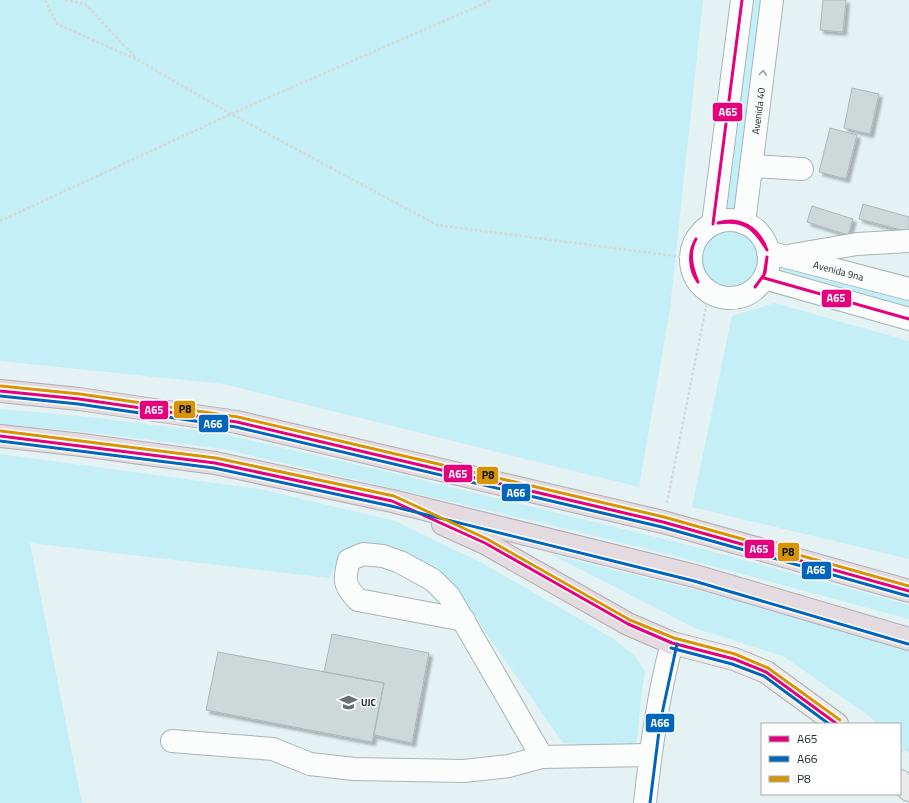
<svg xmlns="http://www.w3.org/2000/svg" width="909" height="803" viewBox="0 0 909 803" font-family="'Titillium Web',sans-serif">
<defs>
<filter id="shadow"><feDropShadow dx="3.5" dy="3.5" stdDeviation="1" flood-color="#0004"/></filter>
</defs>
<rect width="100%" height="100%" fill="#e4f2f4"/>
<path fill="#c4eff6" d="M0,0H703L670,309L639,487L223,384L0,361Z
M753,0H764L738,209H725Z
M698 259a30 30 0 1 1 60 0a30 30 0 1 1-60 0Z
M781,265L909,300V311L779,274Z
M775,303L909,341V559L692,507L732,316Z
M0,409L90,417L218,433L393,473L681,543L909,605V619L686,559L543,523L223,449L95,433L0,424Z
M0,454L260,489L395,521L482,563L614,639L636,657L645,672L642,690L636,749L563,743L477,620L462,601L432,573L341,556L329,578L30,543L82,803H0Z
M550,554L828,623L909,649V753L900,745V724H878L869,716L783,656L697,629Z"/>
<path fill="#cdd8d9" stroke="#acb7b9" filter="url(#shadow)" d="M823,0H846L843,32L820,30Z
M852,88L879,94L870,134L844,128Z
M830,128L857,135L846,179L819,172Z
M863,204L909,217V232L859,219Z
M812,206L853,219L848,235L807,222Z
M332,634L429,653L412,743L374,735L384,683L324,672Z
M218,652L384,683L372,742L206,710Z"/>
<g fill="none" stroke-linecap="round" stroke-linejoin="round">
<defs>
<g id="minor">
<path d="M752,166L802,169"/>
<circle cx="730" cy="259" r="39"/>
<path id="s1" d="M744,223L772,0"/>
<path d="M713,224L742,0"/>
<path id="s2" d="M768,252L909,289"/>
<path d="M793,255L857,244L909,241"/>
<path d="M764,278L909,319"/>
<path d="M464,620L358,600C343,585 344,579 349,560L363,554L383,556L400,562L433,580L449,596L542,757L650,755"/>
<path d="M172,741L273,749L310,764L354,769L464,771L509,766L542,757"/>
<path d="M645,803C651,749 658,695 672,643"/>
</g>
<path id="major" d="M672,643L734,659L766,672L837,724
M900,781L909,790"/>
<path id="highway" d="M0,391L79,399L237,422L663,522L909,591
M0,436L82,445L215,463L392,501L695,576L909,639
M443,524L485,543L628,624L672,643"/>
</defs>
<use href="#minor" stroke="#a9b4b5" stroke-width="24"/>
<use href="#major" stroke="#b0acb1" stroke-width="24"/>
<use href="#highway" stroke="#b0acb1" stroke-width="24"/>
<path stroke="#d5d9da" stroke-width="2.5" stroke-dasharray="3 2" stroke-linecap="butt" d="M45,0L57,24L138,60L231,114L437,225L690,258
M65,0L85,4L136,58
M0,221L231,114L492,0
M667,503L709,292
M900,751L909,749"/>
<use href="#minor" stroke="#fbfdfd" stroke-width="22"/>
<use href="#major" stroke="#edeaec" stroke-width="22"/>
<use href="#highway" stroke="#e3dbdf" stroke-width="22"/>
<defs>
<path id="bus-1" d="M718,223C740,216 759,228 767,250
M718,223C744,219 754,228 767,250
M713,224L742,0
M696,239C688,253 692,268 698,282
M696,239C688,252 689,270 698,282
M764,278L909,319
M755,287L765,273L767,257
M755,287L764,275L767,257
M0,391L79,399L237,422L663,522L909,591
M0,436L215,463L392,501L485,543L628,624L672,643L734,659L766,672L837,724"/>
<path id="bus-2" d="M0,396L78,404L236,427L662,527L908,596
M0,441L214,468L391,506L694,581L908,644
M671,648L732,664L764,676L829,724
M650,803L660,723L677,644"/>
<path id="bus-3" d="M1,386L80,394L238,417L664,517L909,586
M1,431L216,458L394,496L487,539L630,620L674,638L735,654L768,668L840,720"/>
</defs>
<use href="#bus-1" stroke="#fff" stroke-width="6"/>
<use href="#bus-2" stroke="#fff" stroke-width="6"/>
<use href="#bus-3" stroke="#fff" stroke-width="6"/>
<use href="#bus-1" stroke="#e5007d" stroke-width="3"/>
<use href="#bus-2" stroke="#0065bd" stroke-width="3"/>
<use href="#bus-3" stroke="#d79407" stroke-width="3"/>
</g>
<defs><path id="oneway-chevron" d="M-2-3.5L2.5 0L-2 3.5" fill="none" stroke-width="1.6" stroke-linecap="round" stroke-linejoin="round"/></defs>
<use stroke="#9a9f9f" href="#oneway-chevron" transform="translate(763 73) rotate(-83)"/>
<defs>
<symbol id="school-bare" viewBox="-9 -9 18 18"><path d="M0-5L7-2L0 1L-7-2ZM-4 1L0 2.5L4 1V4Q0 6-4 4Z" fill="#677173" stroke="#fff" stroke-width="2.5" paint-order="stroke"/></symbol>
</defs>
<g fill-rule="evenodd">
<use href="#school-bare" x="336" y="690" width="25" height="25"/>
</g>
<g text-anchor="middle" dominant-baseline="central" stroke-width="3" stroke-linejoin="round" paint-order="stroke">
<g font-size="10" fill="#232c2d" stroke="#fff">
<text stroke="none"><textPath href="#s1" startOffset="113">Avenida 40</textPath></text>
<text stroke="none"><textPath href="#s2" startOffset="73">Avenida 9na</textPath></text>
</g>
<g font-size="10" font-weight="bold" fill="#232c2d" stroke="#fff" text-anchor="start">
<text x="361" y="702">UJC</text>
</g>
</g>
<g stroke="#fff" stroke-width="1.5">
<rect x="712" y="102" width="31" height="20" rx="4" fill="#e5007d"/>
<rect x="821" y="289" width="31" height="19" rx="4" fill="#e5007d"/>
<rect x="173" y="400" width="23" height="19" rx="4" fill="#d79407"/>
<rect x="139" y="400" width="30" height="20" rx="4" fill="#e5007d"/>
<rect x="198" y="414" width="31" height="19" rx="4" fill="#0065bd"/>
<rect x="443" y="464" width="30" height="19" rx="4" fill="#e5007d"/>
<rect x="476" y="466" width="23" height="19" rx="4" fill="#d79407"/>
<rect x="501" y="483" width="30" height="19" rx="4" fill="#0065bd"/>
<rect x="744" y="539" width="31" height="20" rx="4" fill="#e5007d"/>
<rect x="777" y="542" width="23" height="20" rx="4" fill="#d79407"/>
<rect x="801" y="561" width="31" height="19" rx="4" fill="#0065bd"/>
<rect x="645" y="713" width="30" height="20" rx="4" fill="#0065bd"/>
</g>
<g font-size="11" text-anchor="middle" font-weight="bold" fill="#fff">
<text x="728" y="116">A65</text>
<text x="836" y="302">A65</text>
<text x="154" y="414">A65</text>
<text x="213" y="428">A66</text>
<text x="458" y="478">A65</text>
<text x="516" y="497">A66</text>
<text x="759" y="553">A65</text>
<text x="816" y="574">A66</text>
<text x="660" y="727">A66</text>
</g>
<g font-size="11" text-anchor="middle" font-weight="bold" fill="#111">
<text x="185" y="413">P8</text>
<text x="488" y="479">P8</text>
<text x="788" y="556">P8</text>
</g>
<rect x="761" y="723" width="140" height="72" fill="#ffffff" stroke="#a7abab"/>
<rect x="769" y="736" width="20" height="6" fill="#e5007d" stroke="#a7abab"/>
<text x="797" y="743" font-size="12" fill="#232c2d">A65</text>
<rect x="769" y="756" width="20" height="6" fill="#0065bd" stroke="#a7abab"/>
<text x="797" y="763" font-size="12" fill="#232c2d">A66</text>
<rect x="769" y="776" width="20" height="6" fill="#d79407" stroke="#a7abab"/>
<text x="797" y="783" font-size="12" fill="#232c2d">P8</text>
</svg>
